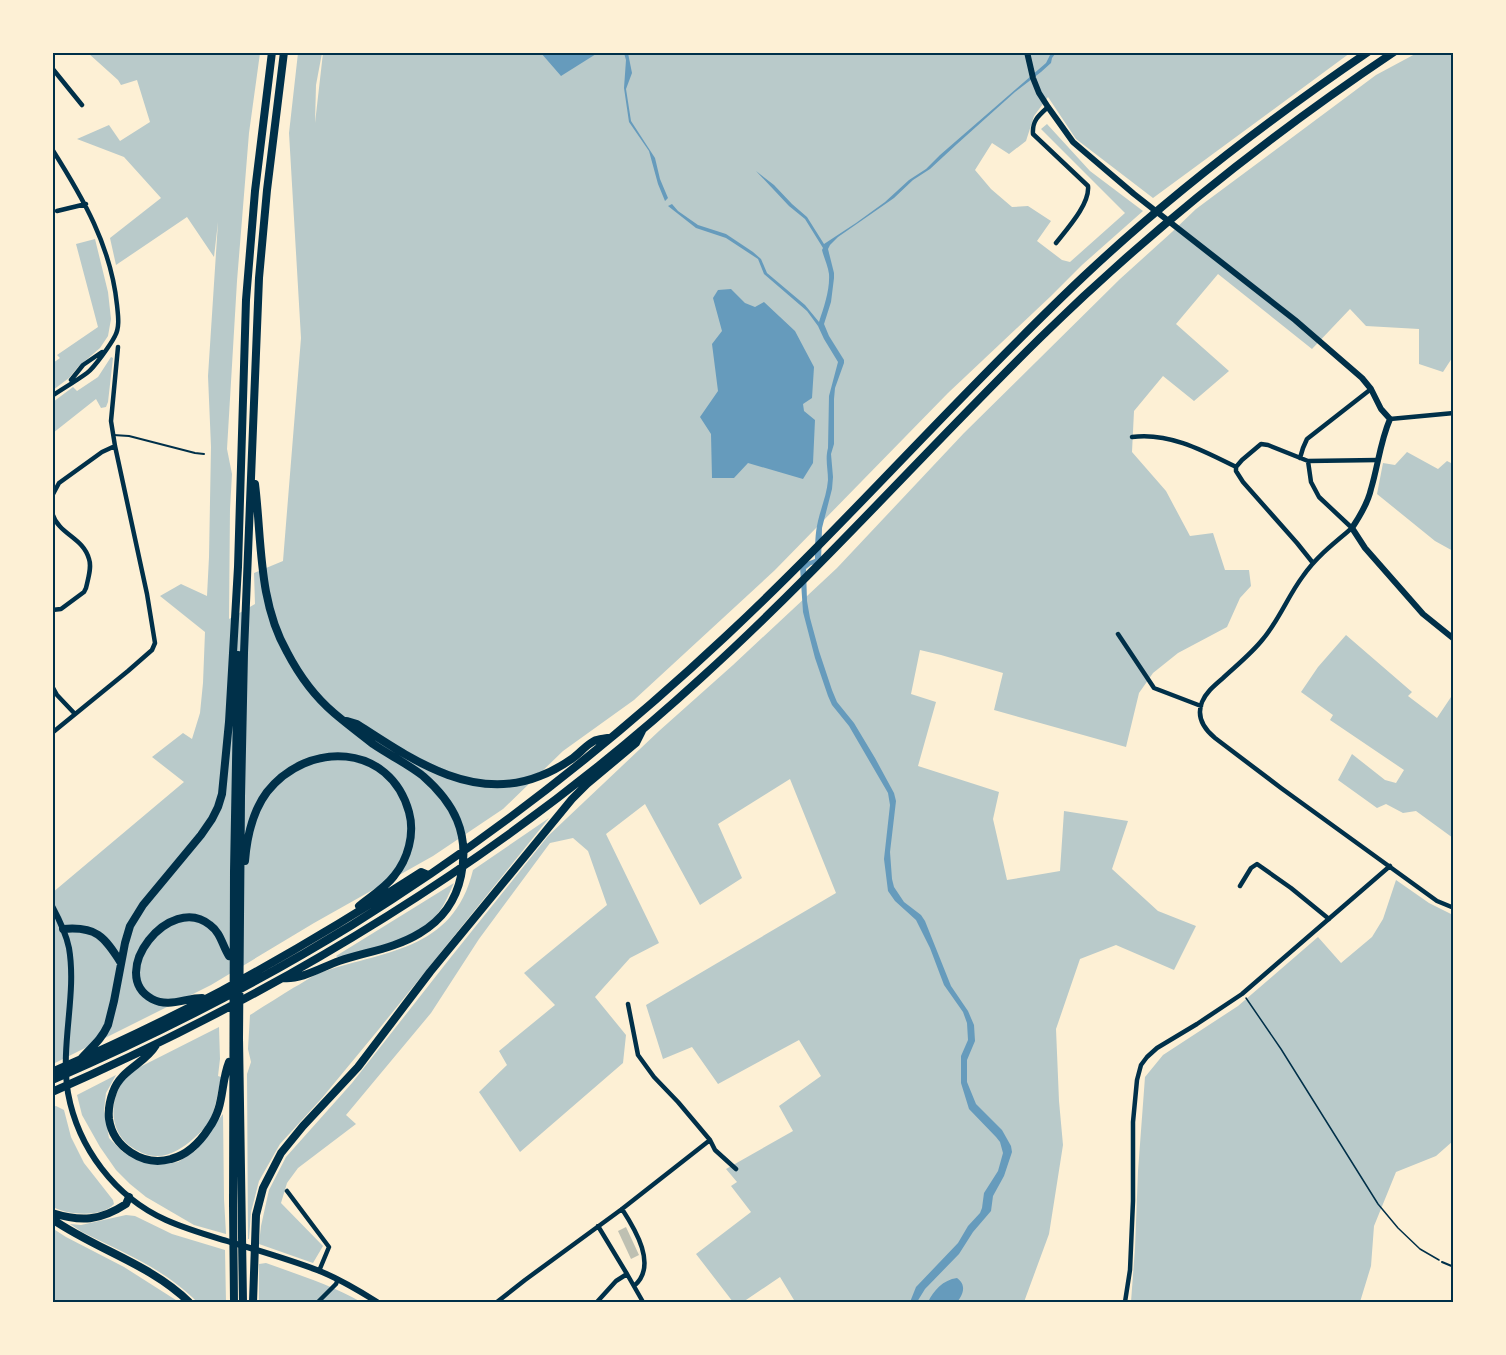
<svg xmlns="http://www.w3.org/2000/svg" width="1506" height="1355" viewBox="0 0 1506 1355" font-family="Jost,sans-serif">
<rect width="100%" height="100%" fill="#fdf0d5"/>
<path fill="#b9caca" d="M88,53H260L249,133L237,281L227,449L232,474L230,509L229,619L255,604L254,573L283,561L301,338L289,133L298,53H322L316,85L315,123L323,53H1350L1153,198L1076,139L1048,97L1034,116L1026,141L1009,154L992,143L975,170L991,189L1012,207L1028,206L1051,221L1037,241L1062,260L1070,262L1125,213L1041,129L1047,124L1090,171L1143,211L1082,265L1051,296L948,393L775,570L634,700L563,751L503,809L433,856L314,923L211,985L53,1064L52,893L184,782L152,757L183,733L192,739L200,713L203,683L205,632L160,596L181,584L207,596L209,557L211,447L208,376L218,222L214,257L187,217L116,265L110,238L161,198L124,157L77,139L109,125L120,141L150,122L137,80L121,85L118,80Z
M1417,53H1453L1454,355L1443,372L1419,364V329L1366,326L1350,309L1312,349L1218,274L1176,324L1229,371L1194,401L1163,376L1134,411L1132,452L1166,491L1190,536L1213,533L1225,570H1249L1251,586L1240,598L1227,627L1178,653L1153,673L1139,693L1126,747L994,710L1003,673L941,655L920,650L911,694L936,702L918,766L999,792L993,819L1007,880L1060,871L1064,811L1128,821L1112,869L1158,911L1196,926L1174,970L1116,945L1080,959L1056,1029L1059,1101L1063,1145L1049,1234L1024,1302H792L794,1300L780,1277L743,1302H733L696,1254L751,1212L731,1186L737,1182L726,1169L793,1131L779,1106L821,1076L799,1040L718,1084L692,1047L663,1059L646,1005L836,893L790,779L718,824L742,878L700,905L645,804L606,834L659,943L630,958L595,997L626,1035L623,1063L520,1152L479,1092L507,1065L499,1051L555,1005L524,973L607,905L588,851L573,838L550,843L479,939L431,1013L346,1115L356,1124L298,1168L287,1183L281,1203L323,1246L313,1263L259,1244L261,1226L269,1190L286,1157L352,1083L451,957L548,836L659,731L733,665L837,568L964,433L1120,279L1172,232L1196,209L1376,75Z
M95,239L108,292L111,319L108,336L100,348L78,367L69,378L53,390V363L60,358L57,355L98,327L76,244Z
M111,357L113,358L108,402L106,407L101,408L96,399L53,433V402L73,387L77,391L98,377Z
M1407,452L1438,469L1447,461L1453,464V551L1435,541L1377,494L1383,463L1395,465Z
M1346,635L1412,692L1408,696L1437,718L1453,694V838L1416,811L1403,813L1386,804L1377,808L1338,780L1352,754L1385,780L1396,783L1404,770L1330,720L1333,715L1301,692L1318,667Z
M549,818L379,1029L322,1098L280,1144L259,1181L251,1212L249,1239H248L247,1074L251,1062L248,1049L250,1015C264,1006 279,997 293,988C301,984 309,978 317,974C382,950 453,953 473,870Z
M1396,880L1429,903L1453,915V1141L1436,1156L1396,1172L1374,1226L1371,1266L1360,1302H1131L1135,1248L1138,1171L1145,1077L1163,1055L1238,1006L1318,937L1341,963L1372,937L1383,919Z
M454,883C448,896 443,909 433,919C409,942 370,949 339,958L336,956Z
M219,1027L220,1059L218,1076L221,1077C218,1091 216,1109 209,1122C205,1128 199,1134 193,1139C184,1147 169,1157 156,1156C147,1156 137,1151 130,1146C109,1131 109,1100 124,1080C127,1076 131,1073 134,1070Z
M116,1075L106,1093L104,1110L109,1138L123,1152L140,1161L157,1164L178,1162L195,1151L223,1114L224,1199L226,1234L194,1225L146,1197L130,1184L116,1170L100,1147L82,1115L77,1095Z
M56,1106L64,1110L71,1137L84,1163L113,1200L114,1204C101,1218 68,1215 53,1207L52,1107Z
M126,1215L135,1216L172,1234L225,1250L226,1302H197C165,1269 122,1252 82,1232L70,1224L81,1225Z
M52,1228L66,1237L124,1267L179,1302H53Z
M266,1263C299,1275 331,1285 361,1302H259V1264Z"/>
<path fill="#669bbc" d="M594,52L596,54L561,76L541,53Z
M624,53H628L632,73L626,89L631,121L655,158L660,179L668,198L665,201L658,184L649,151L629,122L624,88L626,60Z
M1051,53H1054L1055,54L1052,58L1051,63L1041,72L1015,92L957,144L930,169L913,180L894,198L838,237L830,245L828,249L834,273V278L831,302L824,324L829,336L844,360V363L835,388L834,399V444L831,454L833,477L832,489L822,528L821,563L811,565L806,569L807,601L810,618L819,651L832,690L837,702L854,723L875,758L894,793L896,801L890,852L892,879L894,887L904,902L921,915L925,921L951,986L968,1011L974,1025L975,1041L967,1060V1082L976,1104L1002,1130L1011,1146L1012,1152L1004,1176L993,1196L991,1211L973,1232L959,1254L925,1289L917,1302H910L916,1287L958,1243L968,1226L980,1213L982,1208L984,1193L998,1171L1003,1153L1000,1142L996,1137L969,1109L961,1083V1056L968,1040L967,1023L963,1012L944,985L930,948L916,920L895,901L888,891L884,859L890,805L888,793L849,726L832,705L828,696L815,658L803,612L800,567L804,563L815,559C815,546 815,534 818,521C821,508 827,494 828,480C828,469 825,459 828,448L829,396L838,362L824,339L818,326L807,311L764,274L758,259L726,238L696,228L668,206L672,204L678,211L698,225L726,234L753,252L761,259L767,273L805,305L819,322C824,307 830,290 829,274C828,266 824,258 822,250L823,248L805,219L789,206L756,171L774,185L792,204L807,217L824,244L856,223L885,202L909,180L926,169L940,155L1046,63Z
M731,289L745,303L755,307L764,302L795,331L814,367L812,398L803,404L804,411L815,420L813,463L803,479L748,463L734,478H712L711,434L700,417L718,391L712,344L722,331L713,298L718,290Z
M957,1278C967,1285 963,1295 957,1302H928C934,1290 943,1280 957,1278Z"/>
<path fill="#bec0b2" d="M626,1227L639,1255L631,1259L618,1231Z"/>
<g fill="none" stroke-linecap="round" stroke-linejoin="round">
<path stroke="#003049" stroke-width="1.5" d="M1246,998L1281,1049L1378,1204L1398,1228L1420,1249L1439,1260"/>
<path stroke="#003049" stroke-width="2" d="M113,435L129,436L195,453L204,454
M1442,1262L1454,1267"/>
<path stroke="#003049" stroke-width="4.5" d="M52,68L82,105
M1048,107C1038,116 1032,121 1033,134L1088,186C1090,204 1067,229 1056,243
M52,149C83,198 111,246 117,305C118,315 120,327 115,336C111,344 94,368 87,373C76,381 64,388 52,396
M57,211L86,204
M71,380L83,365L102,352
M1390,419L1454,413
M1132,437C1169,432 1204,451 1236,467
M1300,458L1303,448L1307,439L1371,389
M1308,461L1311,482L1319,497L1352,528C1334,543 1316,557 1303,576C1288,596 1279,620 1263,639C1252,653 1237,665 1223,678C1215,685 1206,692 1202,702C1196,717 1204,729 1215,738L1281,788L1437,901L1454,908
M1236,467L1242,460L1261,444L1268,445L1308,461L1378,460
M1236,467V471L1243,482L1297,543L1313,563
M52,496L59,483L102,452L115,446
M52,513C59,535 83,537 89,559C92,567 88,579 86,588L84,592L61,609L52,610
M1118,634L1154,688L1201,706
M52,686L57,695L75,714
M52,733L128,671L152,650L155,643L147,594L115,446L111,421L118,347
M1240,886L1251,868L1257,864L1291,888L1329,919
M628,1004L638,1055L654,1077L678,1102L710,1140L715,1150L736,1169
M287,1191L329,1247L319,1271
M622,1209C635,1229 658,1266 634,1286
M598,1226L627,1274L643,1302
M318,1302L336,1284L338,1279
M497,1302L525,1280L622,1209L710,1140
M597,1302L616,1281L627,1274
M1125,1302L1130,1270L1133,1201V1122L1137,1080L1141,1065L1147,1057L1157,1048L1197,1024L1242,994L1390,866"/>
<path stroke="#003049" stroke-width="6" d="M1027,52L1033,78L1039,93L1048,107L1073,142L1134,194L1295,320L1362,378L1371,389L1381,409L1390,419C1380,442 1378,466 1371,489C1368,503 1360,516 1352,528L1365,548L1423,614L1454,639
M52,906C59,919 66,933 69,948C77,995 60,1044 68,1093C78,1148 115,1197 166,1220C186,1229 207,1235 227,1241C257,1250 288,1259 317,1270C338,1278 358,1290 377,1302"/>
<path stroke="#003049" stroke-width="8" d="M255,484C262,541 258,601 287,652C299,675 314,696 334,713C347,724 360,734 373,744C389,755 408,764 423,776C454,803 470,833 461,876C456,900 442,920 420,933C396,948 366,952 339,961C322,967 301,980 283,978
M347,721L357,724C411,759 473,803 540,776C551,772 563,765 573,758C580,753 586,745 594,741C598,739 604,739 608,738
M245,861C247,836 252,812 267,792C308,740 390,743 409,812C415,834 408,859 394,876C385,888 370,897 359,906
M63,929C96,926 104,936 121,963
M202,998C185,998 169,1008 152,999C106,974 170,892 210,925C221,933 222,945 229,956
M156,1045C145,1064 121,1069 113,1092C110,1100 108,1110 109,1119C113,1147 143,1167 171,1159C187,1155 200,1142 209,1128C225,1106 220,1085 229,1062
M80,1060C92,1046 100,1042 108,1025L114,1001L125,943L130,926L143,905L201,835L212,819L218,807L222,794L229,722L238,567L246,300L255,191L272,52
M52,1072C109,1047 166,1020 221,991C289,954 356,914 421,872L428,875
M52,1080C156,1035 256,984 352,925C486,842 611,744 726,636C849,521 960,393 1083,277C1171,194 1267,121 1368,52
M52,1092C288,989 511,852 701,678C820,570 926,450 1040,338C1149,231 1267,137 1394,52
M52,1213C81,1222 100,1221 126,1204L129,1197
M52,1219C97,1250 150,1264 189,1302
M234,1302L233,1204L234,871L238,655
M243,1302L239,1038L241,797L244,653L259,278L267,190L284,52
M253,1302L256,1215L263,1188L281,1153L303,1126L358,1067L430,972L572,799L587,784L636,743L642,731"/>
</g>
<rect width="1506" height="1355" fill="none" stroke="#fdf0d5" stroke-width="108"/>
<rect x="54" y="54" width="1398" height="1247" fill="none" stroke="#003049" stroke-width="2"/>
</svg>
